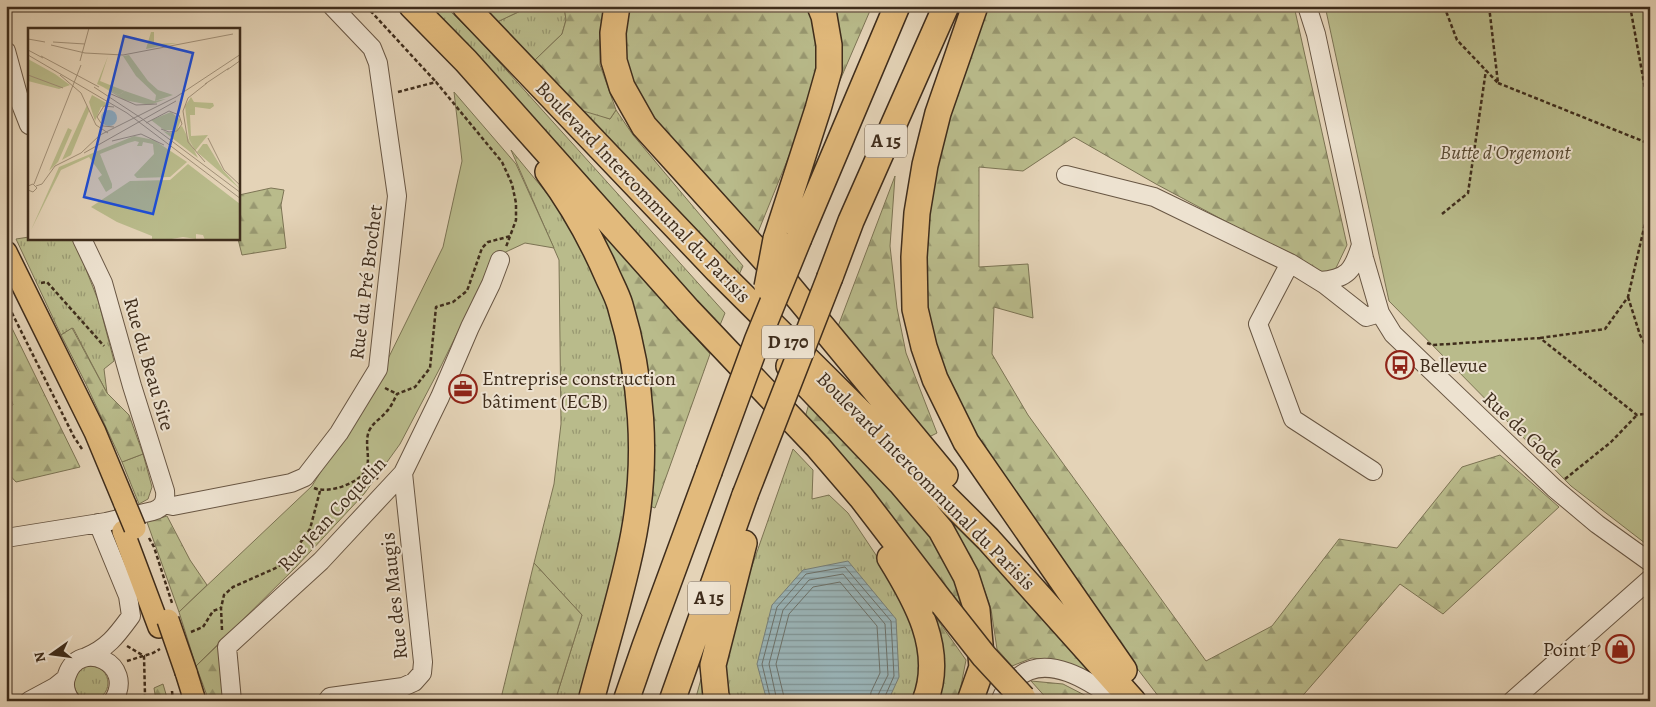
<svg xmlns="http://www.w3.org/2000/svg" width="1656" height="707" viewBox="0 0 1656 707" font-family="Alegreya,serif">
<defs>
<pattern id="grass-tufts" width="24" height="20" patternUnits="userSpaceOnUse" patternTransform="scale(1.25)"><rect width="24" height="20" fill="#b9bb8b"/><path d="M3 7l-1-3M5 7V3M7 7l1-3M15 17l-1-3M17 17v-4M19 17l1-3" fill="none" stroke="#989871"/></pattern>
<pattern id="forest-firs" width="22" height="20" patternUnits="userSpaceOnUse" patternTransform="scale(1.25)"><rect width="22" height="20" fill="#b9bb8b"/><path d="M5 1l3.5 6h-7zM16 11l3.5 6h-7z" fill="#989871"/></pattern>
<pattern id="water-rules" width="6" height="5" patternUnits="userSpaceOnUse" patternTransform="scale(1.25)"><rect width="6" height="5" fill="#9ab5b9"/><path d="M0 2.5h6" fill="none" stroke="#7f9496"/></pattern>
</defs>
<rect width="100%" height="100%" fill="#e4d3b7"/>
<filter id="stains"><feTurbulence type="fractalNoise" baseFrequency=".004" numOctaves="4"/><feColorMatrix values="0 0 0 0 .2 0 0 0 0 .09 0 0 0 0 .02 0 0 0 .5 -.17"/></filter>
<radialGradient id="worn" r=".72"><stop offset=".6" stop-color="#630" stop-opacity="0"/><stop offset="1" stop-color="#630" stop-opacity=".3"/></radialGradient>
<path fill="url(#grass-tufts)" stroke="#7c7454" d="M423,6H445L472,33V32L725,313L718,330Z
M531,6H564L566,20L562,34L535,60L497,22Z
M578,107L610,119L616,110L633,135L743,266L737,279Z
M511,150L554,202L580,238L604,292L625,360L632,449L624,551L580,701H555L582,615L534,563L554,484L561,424L559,260Z
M29,237V239H74L98,300L114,361L104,369L107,393L73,328L61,335L16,239Z
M793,449L813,470L812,499L829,495L848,513L898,588L914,628L922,669L915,701H727L724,646Z
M143,454L152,487L148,499L139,504L122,462Z
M74 683a17 17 0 1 1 34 0a17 17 0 1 1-34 0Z"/>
<path fill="url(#forest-firs)" stroke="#7c7454" d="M483,6H531L497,22Z
M564,6H605L600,31V65L616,110L610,119L580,110L535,60L562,34L566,20Z
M629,6H810L818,33L815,92L754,242L666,137L625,74L621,42Z
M829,6H872L829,106Z
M984,6H1294L1347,245L1335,270L1322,273L1156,184L1074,137L1023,171L979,167V267L1028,264L1033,318L994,307L992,354L1028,415L1206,661L1272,626L1339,539L1397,548L1462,467L1500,455L1559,507L1443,614L1400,584L1298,701H1162L1101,621L977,439L944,375L924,306L922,257L933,166Z
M895,176L890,246L897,308L906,353L937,433L929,437L834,337Z
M271,188L284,190L281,205L286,248L242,255L238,239H239V195Z
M604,234L710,354L655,508L647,505L600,238Z
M6,316L80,467L16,482L6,471V407L13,405L6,381Z
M72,328L107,393L129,415L143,454L122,462L86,384L61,335Z
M810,400L933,537L950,564L964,617L804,421Z
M948,509L1097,678L1061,661L1032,658L1012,666L997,649L991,609L978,572L946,516Z
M167,516L190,560L207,585L179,612L147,522Z
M534,563L582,615L555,701H502V694Z
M927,605L966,660L958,701H937Z
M219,644L225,701H209L196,666Z
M701,679L706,701H695Z
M1031,681L1063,684L1096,701H1049Z
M163,684L168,701H156L154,688Z"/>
<path fill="#b9bb8b" stroke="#7c7454" d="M1325,6H1650V547L1571,486L1389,301Z
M454,92L516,164L554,248L525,243L495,257L441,366L400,444L364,494L296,567L196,666L179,612L312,486L381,373L443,247L462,161Z"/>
<path fill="url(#water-rules)" stroke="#767f7a" d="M848,561L896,619L899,677L888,701H767L757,664L772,605L803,570Z"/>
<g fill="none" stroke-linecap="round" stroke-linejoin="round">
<path stroke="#6c716a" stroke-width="1" d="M771,701L762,664L777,607L806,574L845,567L891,621L894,676L883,701
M777,701L769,664L783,610L809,580L843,574L885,624L888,675L878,695L877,701
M785,701L776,664L789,614L813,587L840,582L877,626L880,673L871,692L870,701"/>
<defs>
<path id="minor" d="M1307,6L1316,34L1364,258L1380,313L1393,334L1554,488L1597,524L1650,562
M6,51L20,102L29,125
M1066,175L1154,197L1290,263L1324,284L1366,317L1380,313
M1290,263L1258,324L1293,419L1373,471
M1320,281C1348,279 1353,270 1361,245
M163,504L173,506L291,483L305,477L339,433L378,369L397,196L378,63L372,48L332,6
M6,538L106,522L153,511C163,508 166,501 165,491L132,386L103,283L82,239
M86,657C108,648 117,635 131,616L128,596L98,523
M29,701L55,687L65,679
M71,701C65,693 63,684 67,675C79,638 137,663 113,701
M232,701L227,647L321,561L403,473L440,397L470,327L491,284L500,260
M327,701L330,697L403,687L414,682L422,673L423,662L403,473
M1000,701C1004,691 1008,686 1016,679C1046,651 1091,682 1118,701
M1512,701L1650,579"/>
<path id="major" d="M6,252L95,432L125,504
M123,531L159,627
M186,672L195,701"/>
<path id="highway" d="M412,6L466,61L688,310L818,447L861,497L943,604
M465,6L718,271L988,539L1133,701
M617,6L613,33L614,61L622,87L644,126L787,284L945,475
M975,6L938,113L925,165L917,213L914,257L915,309L924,347L935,379L966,442L1124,670
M548,172C572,204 592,240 608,277C612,286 617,295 620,305C642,378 648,457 634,533C624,588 605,646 591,701
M799,238L897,6
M776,239L818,109L829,70V45L824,16L820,6
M830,277L851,221L946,6
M789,366L900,482L941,530L966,576L977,610L982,667L970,701
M890,558C916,600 945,650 925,701
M626,701L645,646L709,472
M672,701L745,495
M718,701L716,696L713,665L744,543"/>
</defs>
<use href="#minor" stroke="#685643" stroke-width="20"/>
<use href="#major" stroke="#3f2d1c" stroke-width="24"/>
<use href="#highway" stroke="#3f2d1c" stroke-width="28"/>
<path stroke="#3f2d1c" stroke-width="2.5" stroke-dasharray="4 2.5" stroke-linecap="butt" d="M366,6L436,82
M1444,6L1457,40L1498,83L1489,6
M1630,6L1650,116
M1498,83L1650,144
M398,92L436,82L502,162L512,184L516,203V220L506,247
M1442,214L1468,193L1486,70
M6,227L10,234
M41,283L47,282L104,346
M1628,297L1640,335L1650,354
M6,301L74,437L82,449
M1540,338L1605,329L1628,297L1650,202
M1427,343L1433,345L1540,338L1637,415L1650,413
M385,388L397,394
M366,469L378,479
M1565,479L1611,442L1637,415
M314,488C328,494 358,484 366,470C371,458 364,443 369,431C374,421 381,419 387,411C391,407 394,400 397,394L415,387L430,368L436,307L453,302L467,291L482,248L488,242L511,236
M149,538L154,547L172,603
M222,630L221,608L224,595L233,587L278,567L293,553L310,529L320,491
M191,632L203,627L213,611L221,608
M127,646L144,656L145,695L140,701
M127,661L153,653L160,649
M172,691L173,701"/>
<use href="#minor" stroke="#ede2d0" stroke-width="18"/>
<use href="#major" stroke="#e2ba7c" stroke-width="21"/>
<use href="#highway" stroke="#e2ba7c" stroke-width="25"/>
<defs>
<path id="major-bridge" d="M125,504L135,528
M168,620L186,672"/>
<path id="highway-bridge" d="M767,287L776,239
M709,472L757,341L799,238
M745,495L830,277
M943,604L984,656L1023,698"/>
</defs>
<use href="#major-bridge" stroke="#3f2d1c" stroke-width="24" stroke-linecap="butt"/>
<use href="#highway-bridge" stroke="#3f2d1c" stroke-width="28" stroke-linecap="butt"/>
<use href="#major-bridge" stroke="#e2ba7c" stroke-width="21"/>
<use href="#highway-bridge" stroke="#e2ba7c" stroke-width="25"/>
</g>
<defs>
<symbol id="bus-ring" viewBox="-11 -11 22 22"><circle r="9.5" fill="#ede2d0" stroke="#8f2418" stroke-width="1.5"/><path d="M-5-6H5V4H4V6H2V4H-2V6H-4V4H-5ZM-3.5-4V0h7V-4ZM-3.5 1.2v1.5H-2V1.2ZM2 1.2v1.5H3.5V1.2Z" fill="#8f2418"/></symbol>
<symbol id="office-ring" viewBox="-11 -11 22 22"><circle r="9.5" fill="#ede2d0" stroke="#8f2418" stroke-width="1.5"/><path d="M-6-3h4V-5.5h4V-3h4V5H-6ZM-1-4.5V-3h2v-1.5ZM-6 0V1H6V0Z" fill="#8f2418"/></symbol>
<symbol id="shop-ring" viewBox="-11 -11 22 22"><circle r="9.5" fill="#ede2d0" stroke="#8f2418" stroke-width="1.5"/><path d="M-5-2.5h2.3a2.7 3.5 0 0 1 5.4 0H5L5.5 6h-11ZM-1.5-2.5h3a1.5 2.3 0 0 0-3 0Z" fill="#8f2418"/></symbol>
</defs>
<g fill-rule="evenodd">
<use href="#bus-ring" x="1384" y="349" width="32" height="32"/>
<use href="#office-ring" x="447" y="373" width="32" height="32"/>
<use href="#shop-ring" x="1604" y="633" width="32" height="32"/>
</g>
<g text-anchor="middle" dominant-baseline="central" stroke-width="4" stroke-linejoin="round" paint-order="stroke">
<g fill="#ede2d0" stroke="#736352" stroke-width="1">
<rect x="865" y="124.5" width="42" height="33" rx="4"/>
<rect x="762" y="325.5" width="52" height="33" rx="4"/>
<rect x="688" y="581.5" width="42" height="33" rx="4"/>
</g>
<g font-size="19" font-weight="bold" fill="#3f2d1c">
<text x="886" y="141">A 15</text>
<text x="788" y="342">D 170</text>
<text x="709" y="598">A 15</text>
</g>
<g font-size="20" font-style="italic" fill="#574932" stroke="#ede2d0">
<text x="1505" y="152">Butte d'Orgemont</text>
</g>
<g font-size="20" fill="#3f2d1c" stroke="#ede2d0">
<text transform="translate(643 192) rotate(46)">Boulevard Intercommunal du Parisis</text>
<text transform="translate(366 282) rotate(-83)">Rue du Pré Brochet</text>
<text transform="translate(149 364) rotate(74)">Rue du Beau Site</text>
<text transform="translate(1523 430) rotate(43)">Rue de Gode</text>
<text transform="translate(926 481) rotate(45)">Boulevard Intercommunal du Parisis</text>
<text transform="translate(332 514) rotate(-47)">Rue Jean Coquelin</text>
<text transform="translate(394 596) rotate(-96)">Rue des Maugis</text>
</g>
<g font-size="20" fill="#3f2d1c" stroke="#ede2d0" text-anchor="start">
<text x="1419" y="365">Bellevue</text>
<text x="482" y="378">Entreprise construction<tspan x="482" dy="23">bâtiment (ECB)</tspan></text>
<text x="1601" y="649" text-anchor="end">Point P</text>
</g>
</g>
<g transform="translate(28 28)">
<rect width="212" height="212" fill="#e4d3b7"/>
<path d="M75,59L91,67L97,63L126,73L138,71L122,77L96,72Z" fill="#b9bb8b"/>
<path d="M123,4H126V16L149,15L118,21ZM80,28L72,53L97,63L91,67L69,56ZM0,31L27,46L42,57L31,61L0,53ZM64,67L82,77L73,79L67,93L61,74ZM163,69L166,74L185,75L186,78L182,81L167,79V87H162L163,108L180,107L167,123L161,111L157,78ZM59,77L61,83L43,127L34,132ZM143,84L153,92L149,102H136L123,92ZM154,98L170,130L135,103L142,105ZM40,100L44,102L30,134L21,143ZM106,108L126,112L159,134L142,149L109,150L106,147L126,126L125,116L115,114L114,118H109L111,114L107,113L100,115L72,126L84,156V160L78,164L70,150L74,147L61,129L33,142L3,202L31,139ZM175,116H179L195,142L212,161L169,124Z" fill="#b9bb8b"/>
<path d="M101,27L120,53L130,62L145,67L127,73L128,67L108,48L95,28ZM160,136L212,176V212H177L175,207L168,206V211L155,209L138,212H120H124V208L89,194L63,179L102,153L142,152Z" fill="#b9bb8b"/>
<path d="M73 90a8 8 0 1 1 16 0a8 8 0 1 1-16 0Z" fill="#9ab5b9"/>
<path fill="none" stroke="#a29179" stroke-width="1" d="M0,11L17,14M25,14L57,16M23,17L57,25L95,27L205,6M0,22L15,30M0,27L99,85L213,171M13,28L71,59M52,33L61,0M199,42L213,32M0,47L35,60M32,47L53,65L68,97L80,105M177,56L201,40M66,59L113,90L213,165M83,66L108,77L129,76M86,79L76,78L69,89L75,98L86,99M118,95L141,83L151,87L154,96L149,103L141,104L133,101M180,110L196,142L213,158M84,113L113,106L136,117M56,125L148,73M177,134L160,114L155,83L160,70L179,55M6,156L53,37M0,158L5,156L9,160L5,164L0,162M8,158L14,156L27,138L53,125L72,107L148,69L213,26"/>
<path fill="#1d4ed8" fill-opacity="0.15" stroke="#1d4ed8" stroke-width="2.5" d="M96,8L165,25L125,186L56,169Z"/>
<rect width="212" height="212" fill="none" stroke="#3f2d1c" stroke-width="2.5"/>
</g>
<rect width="1656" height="707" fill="none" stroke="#e4d3b7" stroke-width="25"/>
<rect x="8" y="8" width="1641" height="692" fill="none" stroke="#3f2d1c" stroke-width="2.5"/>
<rect x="12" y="12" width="1631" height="682" fill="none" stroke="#3f2d1c"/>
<g transform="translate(52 654) rotate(256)" stroke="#ede2d0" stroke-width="4" paint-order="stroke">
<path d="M0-4L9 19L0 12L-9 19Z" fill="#3f2d1c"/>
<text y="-8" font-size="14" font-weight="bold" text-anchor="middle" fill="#3f2d1c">N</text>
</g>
<rect width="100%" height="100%" filter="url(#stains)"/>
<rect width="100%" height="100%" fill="url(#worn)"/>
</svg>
